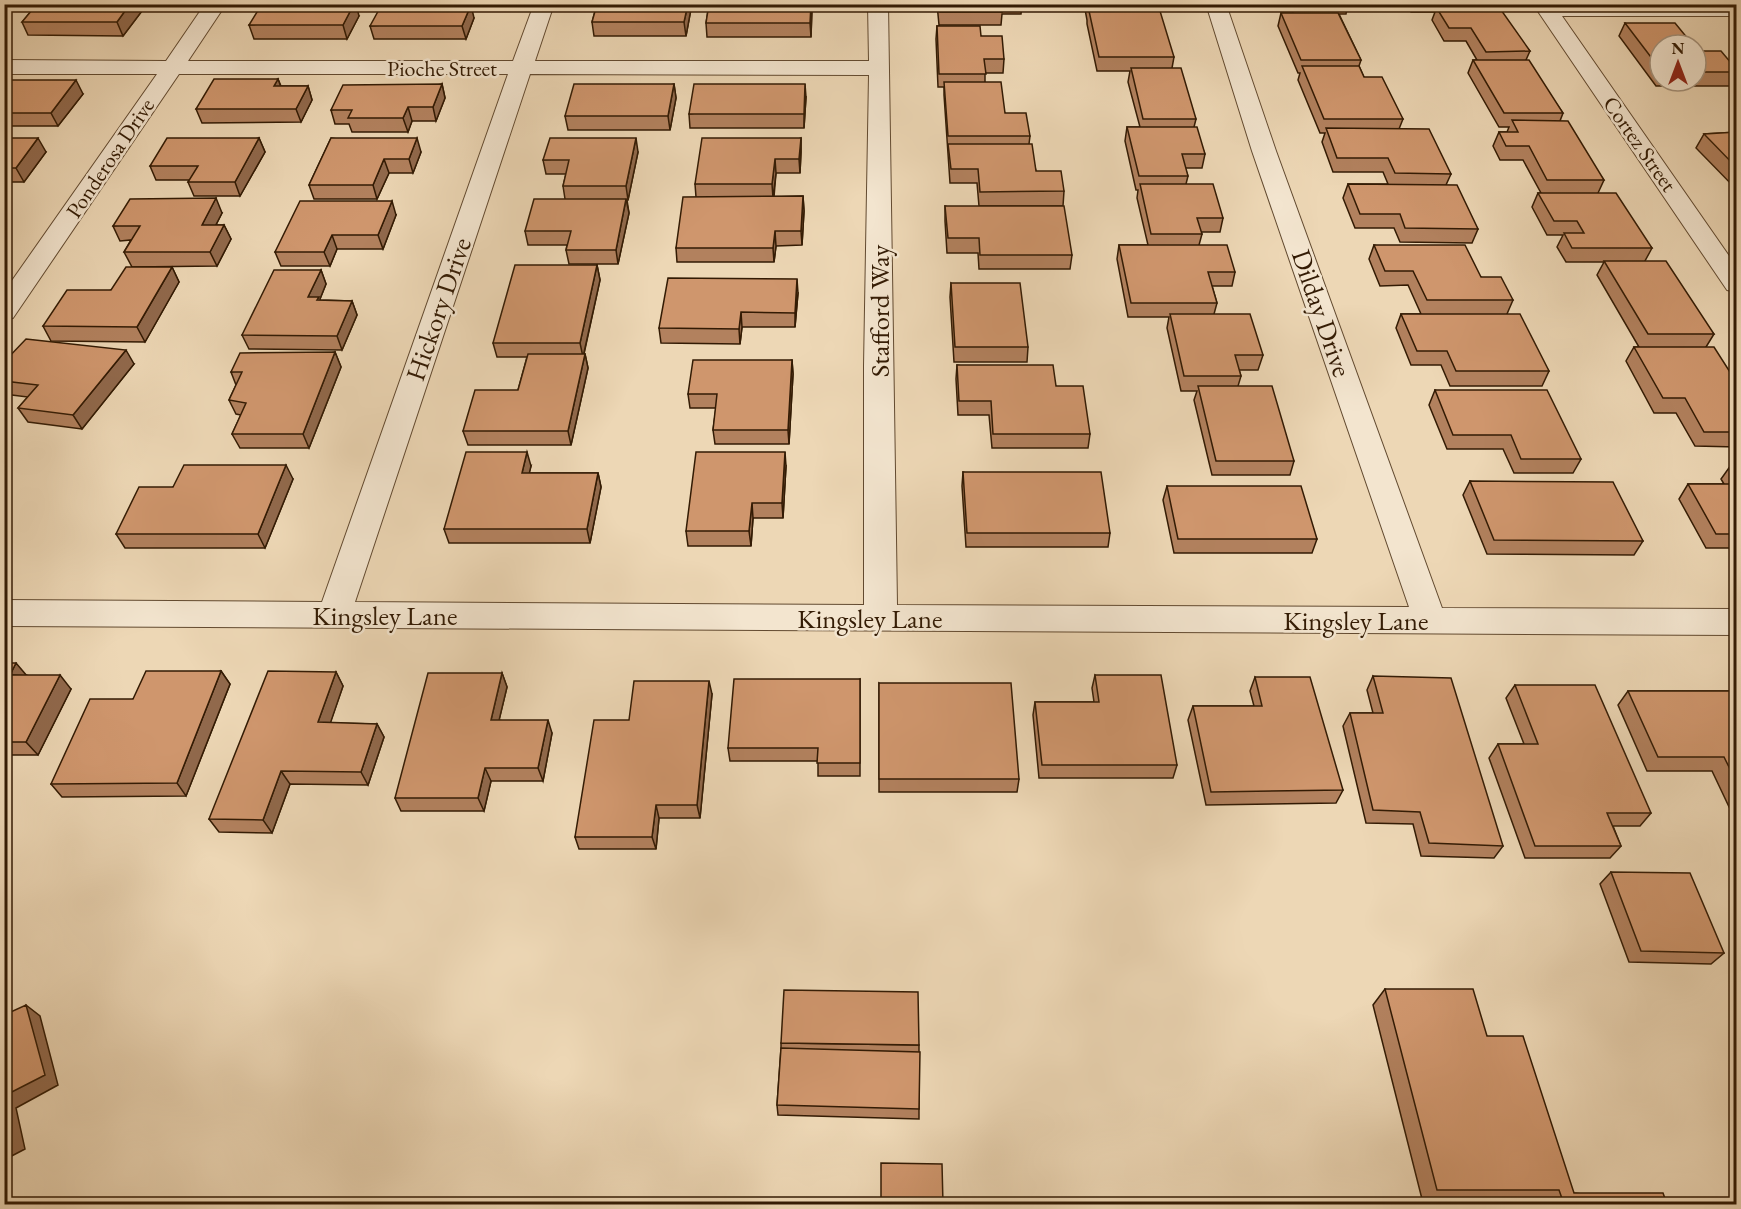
<svg xmlns="http://www.w3.org/2000/svg" width="1741" height="1209" viewBox="0 0 1741 1209" font-family="'EB Garamond',serif">
<rect width="100%" height="100%" fill="#edd7b5"/>
<filter id="stains"><feTurbulence type="fractalNoise" baseFrequency=".00333" numOctaves="4"/><feColorMatrix values="0 0 0 0 .2 0 0 0 0 .09 0 0 0 0 .02 0 0 0 .5 -.17"/></filter>
<radialGradient id="worn" r=".72"><stop offset=".6" stop-color="#630" stop-opacity="0"/><stop offset="1" stop-color="#630" stop-opacity=".3"/></radialGradient>
<g fill="none" stroke-linecap="round" stroke-linejoin="round">
<defs>
<path id="minor" d="M205,4H226L188,61H513L534,4H554L535,61H869L868,4H888L897,605L1409,607L1252,151L1206,4H1226L1276,151L1442,608L1736,609V635L4,626V600L322,602L508,74H179L13,318L4,320V292L157,74H4V60L166,61ZM530,74L869,75L864,366V605L355,602Z
M1533,4H1736V16H1562L1736,266V292L1727,290Z"/>
</defs>
<use href="#minor" stroke="#624a30" stroke-width="2"/>
<use href="#minor" fill="#f3e5cf" fill-rule="evenodd"/>
</g>
<path fill="#b2815e" stroke="#331b04" stroke-width="1.5" d="M37,4H139L142,11L123,36L28,35L22,22Z
M597,4H690L691,9L686,36H594L592,22Z
M709,4H812L811,37H707L706,23Z
M937,4H1022L1021,14H1002L1001,25H939Z
M1084,4H1139V11L1174,57L1172,68L1196,119L1194,127L1205,154L1202,168H1185L1188,176L1186,184L1223,218L1220,232H1201L1202,234L1199,245L1235,272L1232,286H1212L1217,303L1214,314L1263,355L1258,370H1239L1241,376L1238,386L1294,461L1290,475H1212L1194,400L1197,391H1181L1167,328L1169,317H1128L1117,259L1119,245H1148L1137,198L1138,190H1136L1125,141L1127,127H1140L1128,82L1130,71H1097L1087,24V20Z
M1266,4H1348L1346,14H1339L1361,60L1359,66L1364,77L1403,119L1399,129L1451,174L1446,185L1478,229L1472,243L1400,242L1394,228H1355L1343,198L1348,184H1388L1383,172H1333L1322,142L1325,133H1320L1298,80L1300,73H1298L1278,26L1281,13H1293L1290,6H1267Z
M1407,4H1491L1490,7L1530,51L1526,60L1563,113L1560,121L1604,180L1598,193L1652,248L1645,261L1714,334L1706,347L1737,383V447L1695,446L1676,413H1654L1626,361L1634,347H1639L1597,275L1604,262H1566L1557,247L1563,235H1547L1532,207L1538,193H1541L1523,160H1500L1493,146L1499,132H1507L1509,127H1499L1468,73L1473,60H1477L1466,41H1444L1432,20L1435,12H1411Z
M359,16L347,39H254L249,25Z
M474,18L466,39H374L370,26Z
M1625,23L1660,45V81H1696V49L1698,51L1737,70V77L1732,86H1656L1619,36Z
M937,26L981,36L1004,59L1003,73H985V82L1005,113L1030,136L1029,144L1036,171L1064,191L1063,206H979L977,183H950L944,95V87H938L936,39Z
M278,79L281,86H308L312,100L301,122L202,123L196,109Z
M4,80L83,94L58,126H4Z
M442,84L445,98L436,121H412L408,132H352L349,124H335L331,110Z
M674,84L676,98L670,130H568L565,116Z
M806,97L804,128H690L689,114Z
M1737,132V190L1696,148L1704,134Z
M4,138L46,152L24,182H4Z
M259,138L265,152L240,196H194L188,182L189,180H156L150,166Z
M331,138L421,152L413,173H389L377,199H314L309,185Z
M801,138V152L800,173H776L774,197L803,196L804,211L802,245L776,246L774,262H677L676,248L696,197L695,184Z
M638,152L628,200H627L629,213L618,264H569L566,250L567,245H528L525,231L565,199L563,186L566,174H546L543,160Z
M945,206L1072,255L1070,269H979L978,253H947L945,221Z
M222,213L216,225H224L231,239L217,266L132,267L124,252L131,240L120,241L113,226Z
M396,215L383,249H337L330,266H281L275,252Z
M1374,245L1481,277L1513,300L1507,314L1549,371L1542,386H1450L1441,365H1411L1396,328L1401,314H1421L1408,285L1380,286L1369,259Z
M597,265L600,280L584,354H585L588,368L571,445H468L463,431L518,390L527,357H497L493,343Z
M172,267L179,282L145,342L51,341L43,326L111,290Z
M321,270L326,284L320,299V300L352,301L357,315L342,350L249,349L242,335Z
M951,283L1028,347L1027,362H954L950,297Z
M798,293L795,327H742L740,344L661,343L659,328Z
M335,352L341,367L309,448H240L232,434L241,415L236,414L229,400L236,385L231,372Z
M792,360L793,374L789,444H715L713,430L716,408H690L688,394Z
M4,362L134,364L82,429L28,422L18,408L28,397L4,394Z
M957,365L1056,386L1090,434L1088,448H992L989,415H958L956,379Z
M1435,390L1581,459L1573,473H1514L1503,449H1447L1429,405Z
M1731,465H1737V548H1706L1679,499L1688,484H1724L1721,479Z
M531,466L529,473H598L601,487L590,543H449L444,529Z
M786,466L783,518H753L751,546H688L686,531Z
M963,472L1110,533L1108,547H966L962,486Z
M293,479L265,548H125L116,534L173,487Z
M1470,481L1643,541L1634,555L1487,554L1463,495Z
M1167,486L1317,539L1312,553H1174L1163,500Z
M4,663L26,675L71,689L38,755H4Z
M221,671L230,684L186,796L62,797L51,784L133,699Z
M336,672L343,686L330,723L377,724L384,737L368,785L290,784L272,833L219,832L209,819Z
M502,673L507,687L499,720L552,733L543,781H491L484,811H401L395,798Z
M1095,675L1177,765L1173,778H1039L1033,715L1035,702H1094L1092,688Z
M1373,676L1503,846L1494,858L1421,856L1413,824L1366,823L1343,726L1350,713H1373L1367,690Z
M1255,677L1343,790L1336,803L1206,805L1188,720L1193,706H1254L1250,691Z
M860,679V776H818V761H730L728,748Z
M879,683L1019,779L1017,792H879Z
M1515,685L1651,813L1640,826H1613L1621,846L1610,858H1525L1489,758L1498,744H1524L1506,698Z
M1628,691H1737V811H1731L1712,771H1647L1618,705Z
M712,694L700,818H659L656,849H579L575,837L629,720Z
M1611,872L1724,953L1711,964L1629,962L1600,884Z
M1385,989L1487,1036L1574,1193L1667,1204H1543L1542,1203H1423L1373,1005Z
M781,1043L919,1045V1119L778,1115L777,1105L781,1048Z"/>
<path fill="#91694c" stroke="#331b04" stroke-width="1.5" d="M130,4H139L142,11L123,36L117,22Z
M354,4H356L359,16L347,39L343,25Z
M688,4H690L691,9L686,36L684,22Z
M811,4L812,11L811,37L810,23Z
M471,5L474,18L466,39L462,26Z
M278,79L283,93L274,86Z
M76,80L83,94L58,126L51,113Z
M442,84L445,98L436,121L433,107Z
M674,84L676,98L670,130L668,116Z
M805,84L806,97L804,128V114Z
M308,86L312,100L301,122L296,109Z
M408,107L412,121L408,132L403,118Z
M38,138L46,152L24,182L16,168Z
M259,138L265,152L240,196L235,182Z
M417,138L421,152L413,173L409,159Z
M636,138L638,152L628,200L626,186Z
M801,138V152L800,173L799,159Z
M384,159L389,173L377,199L373,185Z
M775,159L776,173L773,198L772,184Z
M803,196L804,211L802,245L801,231Z
M216,198L222,213L208,240L202,225Z
M626,199L629,213L618,264L616,250Z
M392,201L396,215L383,249L378,235Z
M224,225L231,239L217,266L210,252Z
M775,231L776,246L774,262L773,248Z
M332,235L337,249L330,266L324,252Z
M597,265L600,280L583,357L580,343Z
M172,267L179,282L145,342L137,327Z
M321,270L326,284L320,299L324,311L308,297Z
M797,279L798,293L795,327V313Z
M352,301L357,315L342,350L337,336Z
M741,312L742,327L740,344L739,329Z
M126,350L134,364L82,429L73,415Z
M335,352L341,367L309,448L303,434Z
M585,354L588,368L571,445L568,431Z
M792,360L793,374L789,444L788,430Z
M527,452L531,466L526,487L522,473Z
M785,452L786,466L783,518L782,503Z
M286,465L293,479L265,548L258,534Z
M598,473L601,487L590,543L587,529Z
M752,503L753,518L751,546L749,531Z
M16,663L27,676L10,675Z
M221,671L230,684L186,796L177,783Z
M336,672L343,686L326,736L318,722Z
M502,673L507,687L496,733L491,720Z
M60,675L71,689L38,755L26,742Z
M709,681L712,694L700,818L697,805Z
M548,720L552,733L543,781L538,768Z
M377,724L384,737L368,785L361,772Z
M485,768L491,781L484,811L478,798Z
M281,771L290,784L272,833L263,820Z
M656,805L659,818L656,849L652,837Z
M26,1005L40,1016L58,1085L16,1108L25,1149L4,1160V1096Z"/>
<path fill="#cf966d" stroke="#331b04" stroke-width="1.5" d="M37,4H130L117,22H22Z
M262,4H354L343,25H249Z
M403,4H454L471,5L462,26H370L381,6H402Z
M597,4H688L684,22H592Z
M709,4H811L810,23H706Z
M939,4H1001L1002,12H940Z
M1088,4H1139L1140,6H1088Z
M1436,7H1499L1530,51L1486,52L1471,28H1449Z
M1089,11H1160L1174,57H1099Z
M1281,13H1338L1361,60H1301Z
M1625,23H1675L1693,45H1660V69Z
M937,26H980L981,36H1002L1004,59H984L986,74H939Z
M1696,49L1698,51H1721L1737,70V72H1696Z
M1473,60H1529L1563,113H1504Z
M1302,66H1359L1364,77H1382L1403,119H1324Z
M1131,68H1181L1196,119H1143Z
M214,79H278L274,86H308L296,109H196Z
M4,80H76L51,113H4Z
M944,82H1001L1005,113H1026L1030,136H948Z
M442,84L433,107H408L403,118H348L352,110H331L343,85Z
M574,84H674L668,116H565Z
M694,84H805L804,114H689Z
M1512,120L1568,121L1604,180H1547L1529,146H1506L1499,132H1518Z
M1127,127H1197L1205,154H1182L1188,176H1139Z
M1326,128L1429,129L1451,174L1395,173L1388,158H1337Z
M1737,132V168L1704,134Z
M4,138H38L16,168H4Z
M167,138H259L235,182H188L198,166H150Z
M331,138H417L409,159H384L373,185H309Z
M550,138H636L626,186H563L569,160H543Z
M702,138H801L799,159H775L772,184H695Z
M948,144H1032L1036,171H1061L1064,191L980,192L978,169H951Z
M1140,184H1213L1223,218H1197L1202,234H1151Z
M1348,184L1457,185L1478,229L1405,228L1400,214H1360Z
M1538,193H1616L1652,248H1572L1564,233H1584L1577,221H1554Z
M803,196L801,231H775L773,248H676L683,197Z
M216,198L202,225H224L210,252H124L140,226H113L130,199Z
M534,199H626L616,250H566L571,231H525Z
M300,201H392L378,235H332L324,252H275Z
M945,206H1064L1072,255H980L979,238H948Z
M1119,245H1227L1235,272H1208L1217,303H1131Z
M1374,245H1465L1481,277H1501L1513,300H1427L1413,271H1385Z
M1604,261H1666L1714,334H1648Z
M515,265H597L580,343H493Z
M126,267H172L137,327L43,326L67,290H111Z
M274,270H321L308,297H319L317,300L352,301L337,336L242,335Z
M668,278L797,279L795,313L741,312L739,329L659,328Z
M951,283H1020L1028,347H955Z
M1170,314H1250L1263,355H1235L1241,376H1184Z
M1401,314H1520L1549,371H1456L1447,351H1417Z
M26,339L126,350L73,415L18,408L38,385L4,381V362Z
M1634,347H1714L1737,383V432H1704L1685,398H1663Z
M335,352L303,434H232L246,403L229,400L242,372H231L240,353Z
M528,354H585L568,431H463L475,390H518Z
M693,360H792L788,430H713L717,394H688Z
M957,365H1053L1056,386H1083L1090,434H993L991,401H959Z
M1198,386H1272L1294,461H1216Z
M1435,390H1547L1581,459H1521L1511,435H1453Z
M466,452H527L522,473H598L587,529H444Z
M696,452H785L782,503H752L749,531H686Z
M184,465H286L258,534H116L139,487H173Z
M1731,465H1737V474Z
M963,472H1101L1110,533H967Z
M1470,481L1613,482L1643,541L1494,540Z
M1688,484H1737V534H1716Z
M1167,486H1301L1317,539H1178Z
M4,663H16L10,675H60L26,742H4Z
M146,671H221L177,783L51,784L90,699H133Z
M268,671L336,672L318,722L377,724L361,772L281,771L263,820L209,819Z
M428,673H502L491,720H548L538,768H485L478,798H395Z
M1095,675H1161L1177,765H1042L1035,702H1099Z
M1373,676L1451,678L1503,846L1429,843L1420,812L1373,810L1350,713H1383Z
M1255,677H1310L1343,790L1211,792L1193,706H1262Z
M734,679H860V763H817L818,748H728Z
M634,681H709L697,805H656L652,837H575L594,720H629Z
M879,683H1011L1019,779H879Z
M1515,685H1595L1651,813H1607L1621,846H1535L1498,744H1538Z
M1628,691H1737V783L1724,757H1658Z
M1611,872L1690,873L1724,953L1641,951Z
M1385,989H1473L1487,1036H1523L1574,1193H1663L1667,1204H1564L1559,1190H1437Z
M784,990L918,992L919,1045L781,1043Z
M26,1005L45,1075L4,1096V1015Z
M781,1048L920,1052L919,1109L777,1105Z
M4,1110L11,1139L4,1143Z
M881,1163L942,1164L943,1204H881Z"/>
<g text-anchor="middle" dominant-baseline="central" stroke-width="5" stroke-linejoin="round" paint-order="stroke">
<g font-size="22" fill="#331b04" stroke="#f3e5cf">
<text x="442" y="68">Pioche Street</text>
<text transform="translate(1640 144) rotate(55)">Cortez Street</text>
<text transform="translate(110 158) rotate(-56)">Ponderosa Drive</text>
</g>
<g font-size="27" fill="#331b04" stroke="#f3e5cf">
<text transform="translate(438 309) rotate(-71)">Hickory Drive</text>
<text transform="translate(879 311) rotate(-90)">Stafford Way</text>
<text transform="translate(1322 313) rotate(71)">Dilday Drive</text>
<text x="385" y="615">Kingsley Lane</text>
<text x="870" y="618">Kingsley Lane</text>
<text x="1356" y="620">Kingsley Lane</text>
</g>
</g>
<rect width="1741" height="1209" fill="none" stroke="#edd7b5" stroke-width="24"/>
<rect x="6" y="6" width="1729" height="1197" fill="none" stroke="#331b04" stroke-width="3"/>
<rect x="12" y="12" width="1717" height="1185" fill="none" stroke="#331b04" stroke-width="1.5"/>
<g transform="translate(1678 63)"><circle r="28" fill="#f3e5cf" stroke="#a6947e" stroke-width="1.5"/>
<path d="M0-4.5L10 22L0 15L-10 22Z" fill="#8f2418"/>
<text y="-9" font-size="16" font-weight="bold" text-anchor="middle" fill="#331b04">N</text>
</g>
<rect width="100%" height="100%" filter="url(#stains)"/>
<rect width="100%" height="100%" fill="url(#worn)"/>
</svg>
